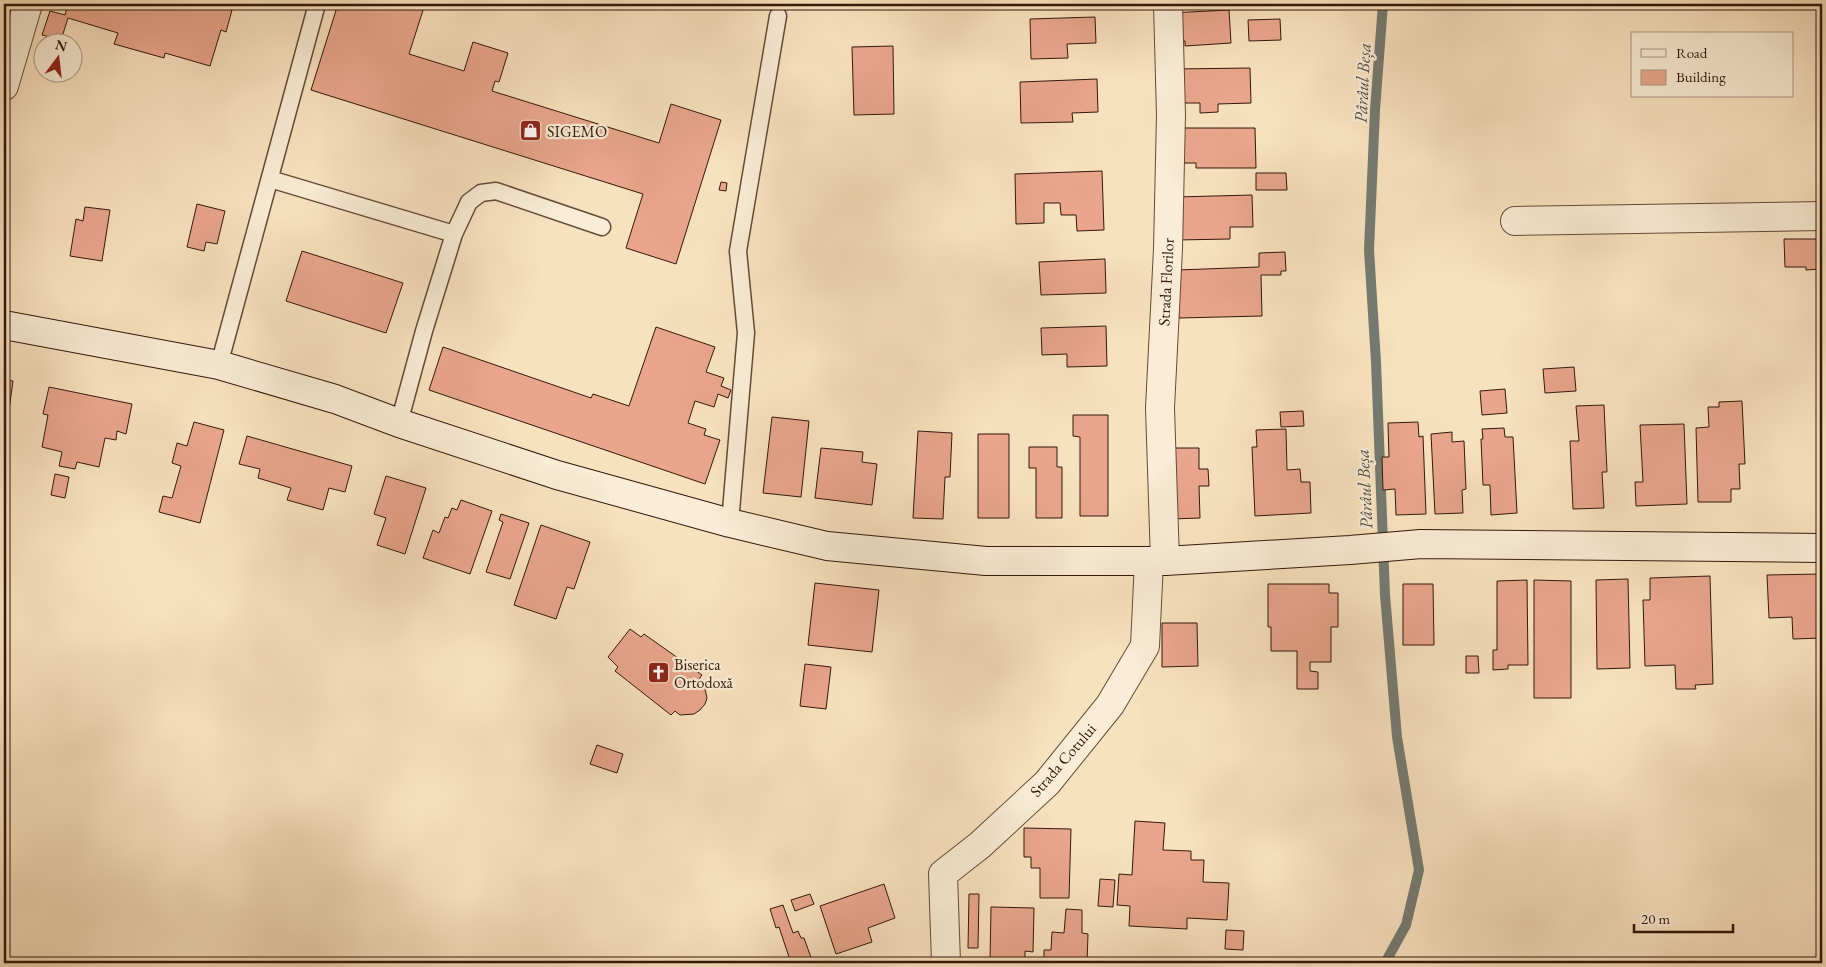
<svg xmlns="http://www.w3.org/2000/svg" width="1826" height="967" viewBox="0 0 1826 967" font-family="'EB Garamond',serif">
<rect width="100%" height="100%" fill="#f8e2be"/>
<filter id="stains"><feTurbulence type="fractalNoise" baseFrequency=".004" numOctaves="4"/><feColorMatrix values="0 0 0 0 .2 0 0 0 0 .09 0 0 0 0 .02 0 0 0 .5 -.17"/></filter>
<radialGradient id="worn" r=".72"><stop offset=".6" stop-color="#630" stop-opacity="0"/><stop offset="1" stop-color="#630" stop-opacity=".3"/></radialGradient>
<g fill="none" stroke-linecap="round" stroke-linejoin="round">
<path stroke="#747b72" stroke-width="10" d="M1383,4L1375,110L1369,250L1376,362L1385,595L1397,737L1419,870L1406,925L1385,963"/>
</g>
<path fill="#e9a68c" stroke="#33170a" d="M68,4H222L221,7L232,10L226,32L221,30L210,66L165,53L164,58L114,44L118,33L68,18L61,40L42,35L50,11L65,15Z
M338,4H425L409,54L464,71L473,42L508,53L499,82L495,81L492,91L659,143L671,104L721,120L676,264L626,248L643,194L311,90Z
M1229,10L1231,43L1185,46V41H1172L1170,13Z
M1095,17L1096,43L1067,44L1068,58L1031,59L1030,19Z
M1280,19L1281,40L1249,41L1248,20Z
M893,46L894,114L854,115L852,47Z
M1250,68L1251,103L1218,104V112L1200,113V103H1174L1173,69Z
M1097,79L1098,112L1072,113L1073,122L1021,123L1020,82Z
M1174,128H1255L1256,168H1196V163H1175Z
M1102,171L1104,230L1077,231L1076,215H1061L1060,203H1044V223L1016,224L1015,174Z
M1256,173H1286L1287,190H1256Z
M721,182L727,183L726,191L719,190Z
M1252,195L1253,227H1230V239L1177,240L1176,197Z
M197,204L225,211L217,244L206,242L204,251L187,247Z
M85,207L110,210L102,261L70,256L76,219L83,221Z
M1784,239H1822V269L1806,270V267H1785Z
M302,251L403,283L386,333L286,301Z
M1285,252L1286,271H1281V275H1261L1262,316L1179,318L1177,270L1259,267V253Z
M1105,259L1106,293L1041,295L1039,262Z
M1106,326L1107,366L1067,367V354L1042,355L1041,328Z
M656,327L715,347L706,372L724,378L721,386L731,390L728,398L718,394L714,407L695,401L688,423L706,429L704,435L720,440L705,484L429,390L443,347L591,398L593,394L629,406Z
M1574,367L1576,391L1545,393L1543,369Z
M4,380L13,381L9,410L4,409Z
M49,387L132,404L126,434L117,431L116,440L105,438L99,467L77,462L75,469L59,466L62,452L42,447L48,415L43,414Z
M1505,389L1507,413L1482,415L1480,391Z
M1742,401L1745,464H1739L1740,489H1731V502H1698L1696,428L1709,427L1708,407H1719V402Z
M1604,405L1607,472H1602L1604,508L1573,509L1570,441H1579L1576,406Z
M1303,411L1304,426L1281,427L1280,412Z
M1073,415H1108V516H1080V437L1073,436Z
M772,417L809,421L801,497L763,493Z
M194,422L224,430L200,523L159,512L163,496L172,498L181,466L172,463L177,443L187,446Z
M1418,422L1419,437L1423,436L1426,514L1396,515L1395,489L1383,490L1382,457H1389L1388,423Z
M1684,424L1687,504L1636,506L1635,482H1643L1640,425Z
M1504,428L1505,437H1513L1517,513L1491,515L1490,485H1483L1481,439H1483L1482,429Z
M1286,429L1287,470L1300,469L1301,482H1310L1311,513L1255,516L1252,447H1257L1256,430Z
M918,431L952,433L950,477H945L943,519L913,518Z
M1452,432V442L1464,441L1466,489L1462,490L1463,513L1435,514L1431,434Z
M978,434H1009V518H978Z
M247,436L352,466L345,492L329,488L323,510L287,500L291,488L258,478L260,469L239,464Z
M1029,447H1057V467H1062V518H1036V468H1029Z
M821,448L863,452L862,462L877,464L872,505L815,498Z
M1174,448H1199V469H1208L1209,486H1199L1200,518L1171,519Z
M55,474L69,477L65,498L51,495Z
M386,476L426,488L405,554L377,545L386,518L374,514Z
M461,500L492,511L470,574L423,558L433,530L439,533L445,517L448,518L452,508L457,510Z
M501,514L529,523L510,579L486,572L503,522L499,520Z
M541,525L590,542L574,589L567,587L556,619L514,605Z
M1820,574L1822,638L1793,639L1792,617L1769,618L1767,575Z
M1710,576L1713,684L1695,685L1696,689H1676L1675,665L1645,666L1643,600H1650V578Z
M1628,579L1630,668L1597,669L1596,580Z
M1527,580L1528,665H1508V669L1493,670V650H1497V581Z
M1534,580L1571,581V698H1534Z
M815,583L879,590L872,652L808,645Z
M1268,584H1329V593H1338V627H1331V662H1310V671L1318,672V689H1297V651H1271V627H1268Z
M1403,584H1433L1434,645H1403Z
M1162,623H1197L1198,666L1162,667Z
M630,629L641,637L644,634L702,675L699,679L704,684L707,698L705,704L700,710L694,714L680,715L675,711L671,715L615,671L618,667L608,657Z
M1466,656H1478L1479,673H1466Z
M805,664L831,667L826,709L800,706Z
M597,745L623,754L617,773L590,764Z
M1135,821L1165,823L1163,850L1191,851V860H1204L1203,882L1229,883L1227,920L1187,918V929L1129,926L1130,906L1117,905L1119,874L1132,875Z
M1024,828L1071,829L1069,898H1040V868H1031V857H1024Z
M1100,879L1115,880L1113,907L1098,906Z
M884,884L895,918L868,928L872,942L836,954L820,906Z
M810,894L814,904L795,911L791,900Z
M969,894H979L978,948H968Z
M783,905L793,933L798,931L801,938H804L813,963H791L779,927L776,928L770,909Z
M991,907L1034,908L1033,952L1025,951V962L990,961Z
M1066,909L1082,910V933L1088,934L1087,963H1044V950H1051L1052,932L1064,933Z
M1226,930L1244,931L1243,950L1225,949Z"/>
<g fill="none" stroke-linecap="round" stroke-linejoin="round">
<defs>
<path id="service" d="M270,179L454,234
M219,365L317,4
M399,423L424,331L454,234L469,202L481,193L496,191L602,227
M730,523L746,333L738,251L778,16"/>
<path id="minor" d="M4,86L28,4
M1515,221L1822,216
M1165,561L1160,408L1168,249L1171,115L1168,4
M946,963L943,874L980,845L1047,783L1110,705L1145,646L1149,561"/>
<path id="secondary" d="M4,325L219,365L335,399L399,423L557,475L730,523L827,546L986,561H1165L1350,550L1421,544L1822,548"/>
</defs>
<use href="#service" stroke="#644a37" stroke-width="19"/>
<use href="#minor" stroke="#644a37" stroke-width="30"/>
<use href="#secondary" stroke="#33170a" stroke-width="30"/>
<use href="#service" stroke="#faecd5" stroke-width="16"/>
<use href="#minor" stroke="#faecd5" stroke-width="28"/>
<use href="#secondary" stroke="#faecd5" stroke-width="28"/>
</g>
<defs>
<symbol id="shop-square" viewBox="-11 -11 22 22"><rect x="-9" y="-9" width="18" height="18" rx="4" fill="#8f2418" stroke="#faecd5"/><path d="M-5-2.5h2.3a2.7 3.5 0 0 1 5.4 0H5L5.5 6h-11ZM-1.5-2.5h3a1.5 2.3 0 0 0-3 0Z" fill="#fff"/></symbol>
<symbol id="church-square" viewBox="-11 -11 22 22"><rect x="-9" y="-9" width="18" height="18" rx="4" fill="#8f2418" stroke="#faecd5"/><path d="M-1.2-6h2.4v3.5h3.3v2.4h-3.3V6h-2.4V-.1h-3.3v-2.4h3.3Z" fill="#fff"/></symbol>
</defs>
<g fill-rule="evenodd">
<use href="#shop-square" x="518" y="118" width="25" height="25"/>
<use href="#church-square" x="646" y="660" width="25" height="25"/>
</g>
<g text-anchor="middle" dominant-baseline="central" stroke-width="4.5" stroke-linejoin="round" paint-order="stroke">
<g font-size="16" fill="#33170a" stroke="#faecd5" text-anchor="start">
<text x="547" y="131">SIGEMO</text>
<text x="674" y="664">Biserica<tspan x="674" dy="18">Ortodoxă</tspan></text>
</g>
<g font-size="16" fill="#33170a" stroke="#faecd5">
<text transform="translate(1166 282) rotate(-87)">Strada Florilor</text>
<text transform="translate(1063 760) rotate(-49)">Strada Cotului</text>
</g>
<g font-size="18" font-style="italic" fill="#595147" stroke="#faecd5">
<text transform="translate(1362 83) rotate(-87)">Pârâul Beșa</text>
<text transform="translate(1364 489) rotate(-93)">Pârâul Beșa</text>
</g>
</g>
<rect width="1826" height="967" fill="none" stroke="#f8e2be" stroke-width="20"/>
<rect x="5" y="5" width="1816" height="957" fill="none" stroke="#33170a" stroke-width="2.5"/>
<rect x="10" y="10" width="1806" height="947" fill="none" stroke="#33170a"/>
<rect x="1631" y="32" width="162" height="65" fill="#faecd5" stroke="#aa9784"/>
<rect x="1641" y="49" width="25" height="8" fill="#faecd5" stroke="#aa9784"/>
<text x="1676" y="58" font-size="15" fill="#33170a">Road</text>
<rect x="1641" y="70" width="25" height="15" fill="#e9a68c" stroke="#aa9784"/>
<text x="1676" y="82" font-size="15" fill="#33170a">Building</text>
<g transform="translate(58 58) rotate(15)"><circle r="24" fill="#faecd5" stroke="#aa9784"/>
<path d="M0-4L9 19L0 12L-9 19Z" fill="#8f2418"/>
<text y="-8" font-size="14" font-weight="bold" text-anchor="middle" fill="#33170a">N</text>
</g>
<path d="M1634 924v8h99v-8" fill="none" stroke="#33170a" stroke-width="2.5"/>
<text x="1641" y="924" font-size="15" fill="#33170a" stroke="#faecd5" stroke-width="4" paint-order="stroke">20 m</text>
<rect width="100%" height="100%" filter="url(#stains)"/>
<rect width="100%" height="100%" fill="url(#worn)"/>
</svg>
